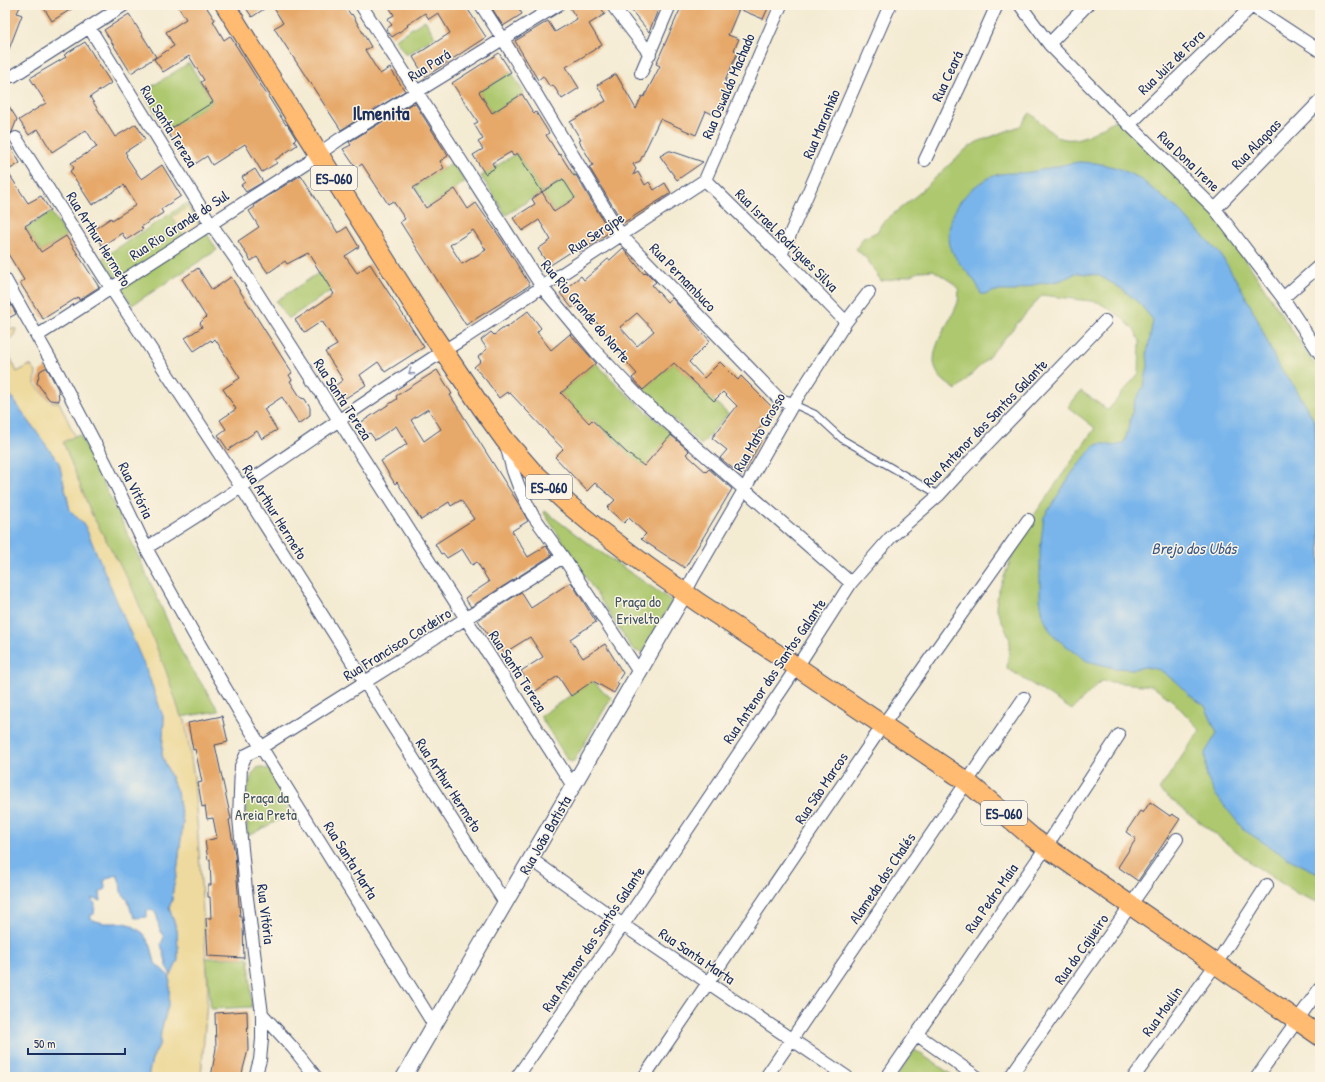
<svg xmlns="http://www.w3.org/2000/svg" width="1325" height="1082" viewBox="0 0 1325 1082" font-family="'Patrick Hand',sans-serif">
<rect width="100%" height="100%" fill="#fcf5e5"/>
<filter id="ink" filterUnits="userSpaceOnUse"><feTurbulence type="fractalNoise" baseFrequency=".025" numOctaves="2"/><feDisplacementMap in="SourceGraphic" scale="8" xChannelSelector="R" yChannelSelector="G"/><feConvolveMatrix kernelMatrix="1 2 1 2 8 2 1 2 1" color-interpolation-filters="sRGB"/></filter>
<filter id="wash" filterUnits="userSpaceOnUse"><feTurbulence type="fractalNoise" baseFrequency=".012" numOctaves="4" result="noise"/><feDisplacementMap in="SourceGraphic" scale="16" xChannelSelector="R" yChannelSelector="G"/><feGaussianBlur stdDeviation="0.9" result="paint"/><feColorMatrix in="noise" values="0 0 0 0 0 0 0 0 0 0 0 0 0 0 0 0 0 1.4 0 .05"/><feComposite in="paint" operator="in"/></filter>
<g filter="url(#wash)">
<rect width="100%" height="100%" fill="#f4ebd3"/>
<path fill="#adc86e" stroke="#647c66" d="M425,20L435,37L406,55L395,39Z
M189,63L213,102L167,131L143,92Z
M511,72L524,93L492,113L479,92Z
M1030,113C1036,118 1052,134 1058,137C1079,146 1102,127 1118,118L1219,219L1320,373V903L1298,894L1254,865L1159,790L1200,730L1173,701L1152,686L1101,681L1072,710L1007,668L1010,640L996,607L998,592L1012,557L1032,518L1095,428L1068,407L1081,391L1108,410L1139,373L1140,341L1134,330L1120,316L1098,302L1042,295L985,361L956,390C950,385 942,381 938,374C924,352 951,323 958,302C959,298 958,294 959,290L953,283L933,270L921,271L912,275L895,279L881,281L867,259L856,249L863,238L877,232L882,223L917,195L966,149L977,142L1020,126Z
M517,153L542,192L574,173L580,182L575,198L554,212L542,192L506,215L481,176Z
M453,162L465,182L428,207L415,187Z
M187,203L217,250L132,305L102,258Z
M51,212L66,236L41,252L26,228Z
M320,272L332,290L288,319L276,301Z
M596,363L621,389L672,434L644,467L627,453L593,419L583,429L569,416L576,409L561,393Z
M674,363L728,414L701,445L643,390Z
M80,435L136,551L182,653L219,711L181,717L166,671L131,585L91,513L63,442L75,436Z
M545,511L586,542L672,601L643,653L636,651L631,647L544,513Z
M592,681L611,698L574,761L571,762L568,760L540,716Z
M258,767L271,770L290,814L248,836C246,818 244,795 251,778C252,774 255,771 258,767Z
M206,958H249L252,1007L211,1009Z
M915,1050L955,1077H896Z"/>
<path fill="#eeda9e" stroke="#84847e" d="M188,207L200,227L184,237L172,217Z
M11,319L9,328L16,329L14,335L5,344V322Z
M5,346L17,372L30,365L36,372L35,384L51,402H59L75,436L63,442L91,513L131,585L166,671L181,717L185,720L194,777L208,988L201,1077H148L152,1059L160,1043L161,1031L169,1002L167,982L178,960L177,930L169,908L172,900L173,889L177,873L183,822L177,792L162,755L164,719L85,526L70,510L59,463L5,388Z"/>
<path fill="#79b5eb" stroke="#4a72a4" d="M1079,162L1096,163L1118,168L1139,178L1179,210L1221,255L1240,286L1257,318L1277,364L1295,387L1315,422L1316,446L1320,454V874L1289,859L1244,830L1215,794L1207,778L1205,753L1217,733L1205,706L1188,694L1176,682L1160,670L1146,667L1133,669L1115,668L1087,661L1057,639L1049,629L1043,616L1040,599V550L1044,517L1072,473L1094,446C1106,439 1112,452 1125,441L1135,401L1144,385L1148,366L1147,353L1153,320L1140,304L1122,289L1098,275L1077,273L1059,281L1037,284L1015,291H995L987,294H981C979,290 978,286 976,283C967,270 954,261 950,245C943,213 971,181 1000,174C1010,172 1020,174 1031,172C1047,169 1062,164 1079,162Z
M5,388L59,463L70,510L85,526L148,674L164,719L162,755L177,792L183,822L177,873L173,889L172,900L169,908L177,930L178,948V960L171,976L168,969L161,944L164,937C155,926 161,920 154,911L147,910V917L135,918L131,911L128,900L121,892L120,882L117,875L107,878L104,882L106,889L100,892L101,901L91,898L95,904L94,914L90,916L92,920L104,923H125L131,925L143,933L151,946L155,963L170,977L169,1002L161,1031L160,1043L152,1059L148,1077H5Z"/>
<g id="blocks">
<path fill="#e6a96b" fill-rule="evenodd" d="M5,5H21L17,13L22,15L6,57Z
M42,5H78L52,21Z
M177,5H205L215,20L213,21L224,40L230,36L286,125L287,124L296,139L294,141L297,145L275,160L277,163L262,172L245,144L212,165L207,156L195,164L185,148L180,151L167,131L213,102L201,82L204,80L189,56L163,72L154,59L174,46L166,32L186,19Z
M244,5H270L252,17Z
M272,5H344L351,15L352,14L371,47L365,50L380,74L390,68L405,91L341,130L274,28L283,23Z
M388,5H465L486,37L425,77L413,57L450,33L438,13L429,19L425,13L407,25L408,26L392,37L386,29L392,25L387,19L394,15Z
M490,5H517L522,14L503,26Z
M568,5H599L605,14L589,24L602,45L566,67L579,88L562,99L553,85L550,87L543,76L538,80L515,41L548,21L555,32L577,19Z
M627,5H660L649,32Z
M682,5H761L768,8L763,19L739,9L728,35L739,39L734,50L738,52L725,81L734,85L723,112L717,109L714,115L706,111L696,135L660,119L640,161L633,164L636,169L633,175L638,172L645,185L649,182L654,190L665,183L671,193L623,223L589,167L593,165L579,141L581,140L570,122L606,101L597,85L616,74L636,109L642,96L644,97L660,66L656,64Z
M129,14L156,57L131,73L104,30Z
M85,42L111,83L90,97L115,137L136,124L145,139L125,152L127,155L126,156L139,176L142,179L162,165L181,196L161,209L163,213L141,227L143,229L126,240L122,233L102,246L93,230L111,218L112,220L136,205L124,185L92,205L70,171L74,168L71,163L97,147L86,130L52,152L38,129L29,135L19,120L46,103L30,78L66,57L64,55Z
M499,53L511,72L479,92L492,113L522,94L534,114L536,112L549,133L546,135L559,155L560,154L574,176L576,175L610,232L579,252L577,248L549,266L538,249L551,240L539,220L522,231L513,218L535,204L532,199L542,192L517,153L513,156L511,152L492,163L495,168L485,174L473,155L483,149L478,142L483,139L474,124L478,122L452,83ZM563,179L575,198L554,212L542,192Z
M5,100L17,119L12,132L9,135L8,142L20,163L7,171L28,203L41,196L50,210L25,226L41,252L66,236L99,287L79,300L78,297L43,319L20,283L24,280L5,249Z
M413,103V104L415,103L448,156L440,161L444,168L413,188L426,208L455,189L468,209L476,203L502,240L530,285L466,325L400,222L405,219L393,201L388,204L362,164L356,168L343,149L351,145L349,142ZM473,230L486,250L462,264L450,245Z
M669,151H671L703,162L677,180L660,156Z
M255,169L263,182L246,192L241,185L245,182L242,177Z
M301,175L338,233L347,227L359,247L345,256L357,273L370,264L424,347L385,372L378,362L360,375L366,385L341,401L332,388L343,380L325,352L337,345L322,321L304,333L295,320L334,294L320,272L308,253L287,264L285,261L268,273L257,257L251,261L238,241L259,227L249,211L255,207L254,205Z
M623,248L644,274L646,272L656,282L652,285L667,302L672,298L710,341L689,362L704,378L720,362L738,380L741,376L776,411L756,432L762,439L742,476L720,458L727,450L712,438L737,406L723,392L714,401L674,363L643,390L632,378L637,374L623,358L625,356L592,317L589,319L576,305L572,308L560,293L581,276L584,280L608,259L610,260ZM637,313L654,331L637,346L620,327Z
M198,268L212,290L231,277L292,373L289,375L292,380L290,381L301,398L305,399L310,408V416L299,424L282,397L264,409L277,430L262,439L257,431L228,450L218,435L226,429L220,420L236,409L223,389L240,378L215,339L212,342L211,340L194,351L185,338L202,327L200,323L206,317L182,279Z
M5,294L16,314L5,320Z
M528,311L541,328L537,332L551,350L570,334L596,363L561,393L589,423L592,420L627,453L644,466L671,435L689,451L686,454L706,472L709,469L732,489L685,568L641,539L646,534L629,518L624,523L607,508L615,500L595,483L587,491L555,457L563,449L510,393L508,394L507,392L499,398L486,380L474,367L481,361L478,357L487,349L481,340L491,332L494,335L505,327L506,328Z
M45,368H47L58,389L59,401L50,400L48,398L37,383L40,371Z
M437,370L452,394L450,395L520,506L528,521L512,531L528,557L546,546L552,555L471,607L465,598L489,582L477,562L472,565L462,549L447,558L443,553L441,554L435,544L474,519L461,500L451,506L449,502L421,520L397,482L395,484L381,461L407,444L396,426L375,440L370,433L367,434L360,423L397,399L396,396ZM428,409L441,429L424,441L411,420Z
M571,582L596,622L570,639L583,658L605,644L623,673L617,682L619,684L614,693L593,681L571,696L558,676L534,692L521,671L543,657L530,637L504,653L492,635L489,637L478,620L521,592L531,608Z
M222,716L228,742L215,745L231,819L229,820L235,854L240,917H242L243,925L244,958L208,956L206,918H211L210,897H208V885H211L210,859L208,860L205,841L217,838L213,818L207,819L205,806L202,807L198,783L202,782L195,749L193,750L188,723Z
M1150,802L1170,816L1172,814L1180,819L1138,881L1118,867L1136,839L1126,832L1140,811L1143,813Z
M247,1011L248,1050L241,1077H211L216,1048L215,1013Z"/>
</g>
</g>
<g filter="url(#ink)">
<use href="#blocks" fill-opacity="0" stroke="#3c4b70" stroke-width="1"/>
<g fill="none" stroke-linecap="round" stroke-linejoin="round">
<defs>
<path id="service" d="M793,404L815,414L842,439L939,495"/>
<path id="minor" d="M361,5L542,287L596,352L641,399L851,583
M481,5L503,39L621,235L780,400L793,404
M612,5L650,54
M1020,5L1049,44L1094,90L1215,209L1283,298L1320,354
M1250,5L1320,51
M89,27L211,224L235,258L573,786
M1049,44L1087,5
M641,73L670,5
M13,76L124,5
M1129,125L1252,6
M16,138L111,288L241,487L505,903
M925,160L974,56L997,5
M705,180L781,255L846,322
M705,180L781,5
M1215,209L1320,101
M781,255L890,5
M5,279L59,375L106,464L146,548L200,645L240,713L434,1025
M1283,298L1320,265
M37,336L310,160L340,139L558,5
M506,445L513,471L519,487L532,514L563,557L639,672
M146,548C178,528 210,508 241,487C316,437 389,384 466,337L705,180
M685,593L694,576L744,490L793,404L846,322L869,292
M531,859L623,925L847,1077
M262,1014L293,1048L316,1077
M916,1034L977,1077
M255,1077L260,1060L262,1039V1014L246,890L239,818L241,766L246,755L262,747L563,557
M517,1077L623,925L797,667L851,583L890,538L939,495L960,472L1105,321
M644,1077L883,725L1028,520
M766,1077L1024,698
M887,1077L1038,859L1119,735
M1010,1077L1177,839
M1134,1077L1216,964L1267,885
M1257,1077L1320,988"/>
<path id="tertiary" d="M404,1077L685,593"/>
<path id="primary" d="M225,5L430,331L482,408L505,440L531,470L568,504L598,529L648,567L699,603L797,667L967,782L1033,838L1320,1036"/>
</defs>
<use href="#service" stroke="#3c4b70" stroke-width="8"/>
<use href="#minor" stroke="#3c4b70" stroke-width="14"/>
<use href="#tertiary" stroke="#3c4b70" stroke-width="17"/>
<use href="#primary" stroke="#3c4b70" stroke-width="21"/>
<use href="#service" stroke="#fff" stroke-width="6"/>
<use href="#minor" stroke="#fff" stroke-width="12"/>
<use href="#tertiary" stroke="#fff" stroke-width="15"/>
<use href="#primary" stroke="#ffbb71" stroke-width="19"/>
</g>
<defs><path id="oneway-chevron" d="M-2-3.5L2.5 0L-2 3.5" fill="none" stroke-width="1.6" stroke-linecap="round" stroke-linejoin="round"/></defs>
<use stroke="#8d97ae" href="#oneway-chevron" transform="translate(411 372) rotate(147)"/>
</g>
<g text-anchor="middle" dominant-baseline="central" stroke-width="3" stroke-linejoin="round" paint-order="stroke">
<g fill="#fcf5e5" stroke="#5e6a86" stroke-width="1">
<rect x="311" y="166" width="46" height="24" rx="3"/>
<rect x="526" y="475" width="46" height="24" rx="3"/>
<rect x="981" y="801" width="46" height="24" rx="3"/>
</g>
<g font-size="14" font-weight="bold" fill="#1b2f5e">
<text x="334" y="178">ES-060</text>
<text x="549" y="487">ES-060</text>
<text x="1004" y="813">ES-060</text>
</g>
<g font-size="15" fill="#1b2f5e" stroke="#fcf5e5">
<text transform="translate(1171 62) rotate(-44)">Rua Juiz de Fora</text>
<text transform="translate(429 65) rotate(-32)">Rua Pará</text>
<text transform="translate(947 76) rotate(-65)">Rua Ceará</text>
<text transform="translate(728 86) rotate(-67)">Rua Oswaldo Machado</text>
<text transform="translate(821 124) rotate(-67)">Rua Maranhão</text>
<text transform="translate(169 126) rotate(58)">Rua Santa Tereza</text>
<text transform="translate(1256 144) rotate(-46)">Rua Alagoas</text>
<text transform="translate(1189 161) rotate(44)">Rua Dona Irene</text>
<text transform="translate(179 225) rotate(-33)">Rua Rio Grande do Sul</text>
<text transform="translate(596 233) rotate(-33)">Rua Sergipe</text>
<text transform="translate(99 239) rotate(58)">Rua Arthur Hermeto</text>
<text transform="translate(787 240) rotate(45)">Rua Israel Rodrigues Silva</text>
<text transform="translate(683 277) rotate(46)">Rua Pernambuco</text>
<text transform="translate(586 311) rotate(50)">Rua Rio Grande do Norte</text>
<text transform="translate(343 399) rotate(57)">Rua Santa Tereza</text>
<text transform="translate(985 423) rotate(-46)">Rua Antenor dos Santos Galante</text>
<text transform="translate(759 432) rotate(-60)">Rua Mato Grosso</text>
<text transform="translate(136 490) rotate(64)">Rua Vitória</text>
<text transform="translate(275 512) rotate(58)">Rua Arthur Hermeto</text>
<text transform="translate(397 644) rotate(-32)">Rua Francisco Cordeiro</text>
<text transform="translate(518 671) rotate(57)">Rua Santa Tereza</text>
<text transform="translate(774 671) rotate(-56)">Rua Antenor dos Santos Galante</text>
<text transform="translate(449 785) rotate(57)">Rua Arthur Hermeto</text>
<text transform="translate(821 788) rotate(-56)">Rua São Marcos</text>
<text transform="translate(545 835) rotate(-60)">Rua João Batista</text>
<text transform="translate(351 860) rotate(58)">Rua Santa Marta</text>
<text transform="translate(882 878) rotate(-56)">Alameda dos Chalés</text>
<text transform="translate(991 898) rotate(-55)">Rua Pedro Maia</text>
<text transform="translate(266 914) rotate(83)">Rua Vitória</text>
<text transform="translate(593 939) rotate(-56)">Rua Antenor dos Santos Galante</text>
<text transform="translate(1081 949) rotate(-55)">Rua do Cajueiro</text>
<text transform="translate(697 956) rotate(34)">Rua Santa Marta</text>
<text transform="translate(1162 1011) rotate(-54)">Rua Moulin</text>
</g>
<g font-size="15" fill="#405562" stroke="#fcf5e5">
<text x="638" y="601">Praça do<tspan x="638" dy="17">Erivelto</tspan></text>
<text x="266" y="797">Praça da<tspan x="266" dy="17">Areia Preta</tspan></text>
</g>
<g font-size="16" font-style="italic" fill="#375788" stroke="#fcf5e5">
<text x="1194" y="548">Brejo dos Ubás</text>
</g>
<g font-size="19" font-weight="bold" fill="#1b2f5e" stroke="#fcf5e5">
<text x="381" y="113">Ilmenita</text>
</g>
</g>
<rect width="1325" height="1082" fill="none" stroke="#fcf5e5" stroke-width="20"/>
<path d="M28 1048v6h97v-6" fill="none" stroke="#1b2f5e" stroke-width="2"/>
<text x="34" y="1048" font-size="12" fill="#1b2f5e" stroke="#fcf5e5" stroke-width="3" paint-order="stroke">50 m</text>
</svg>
